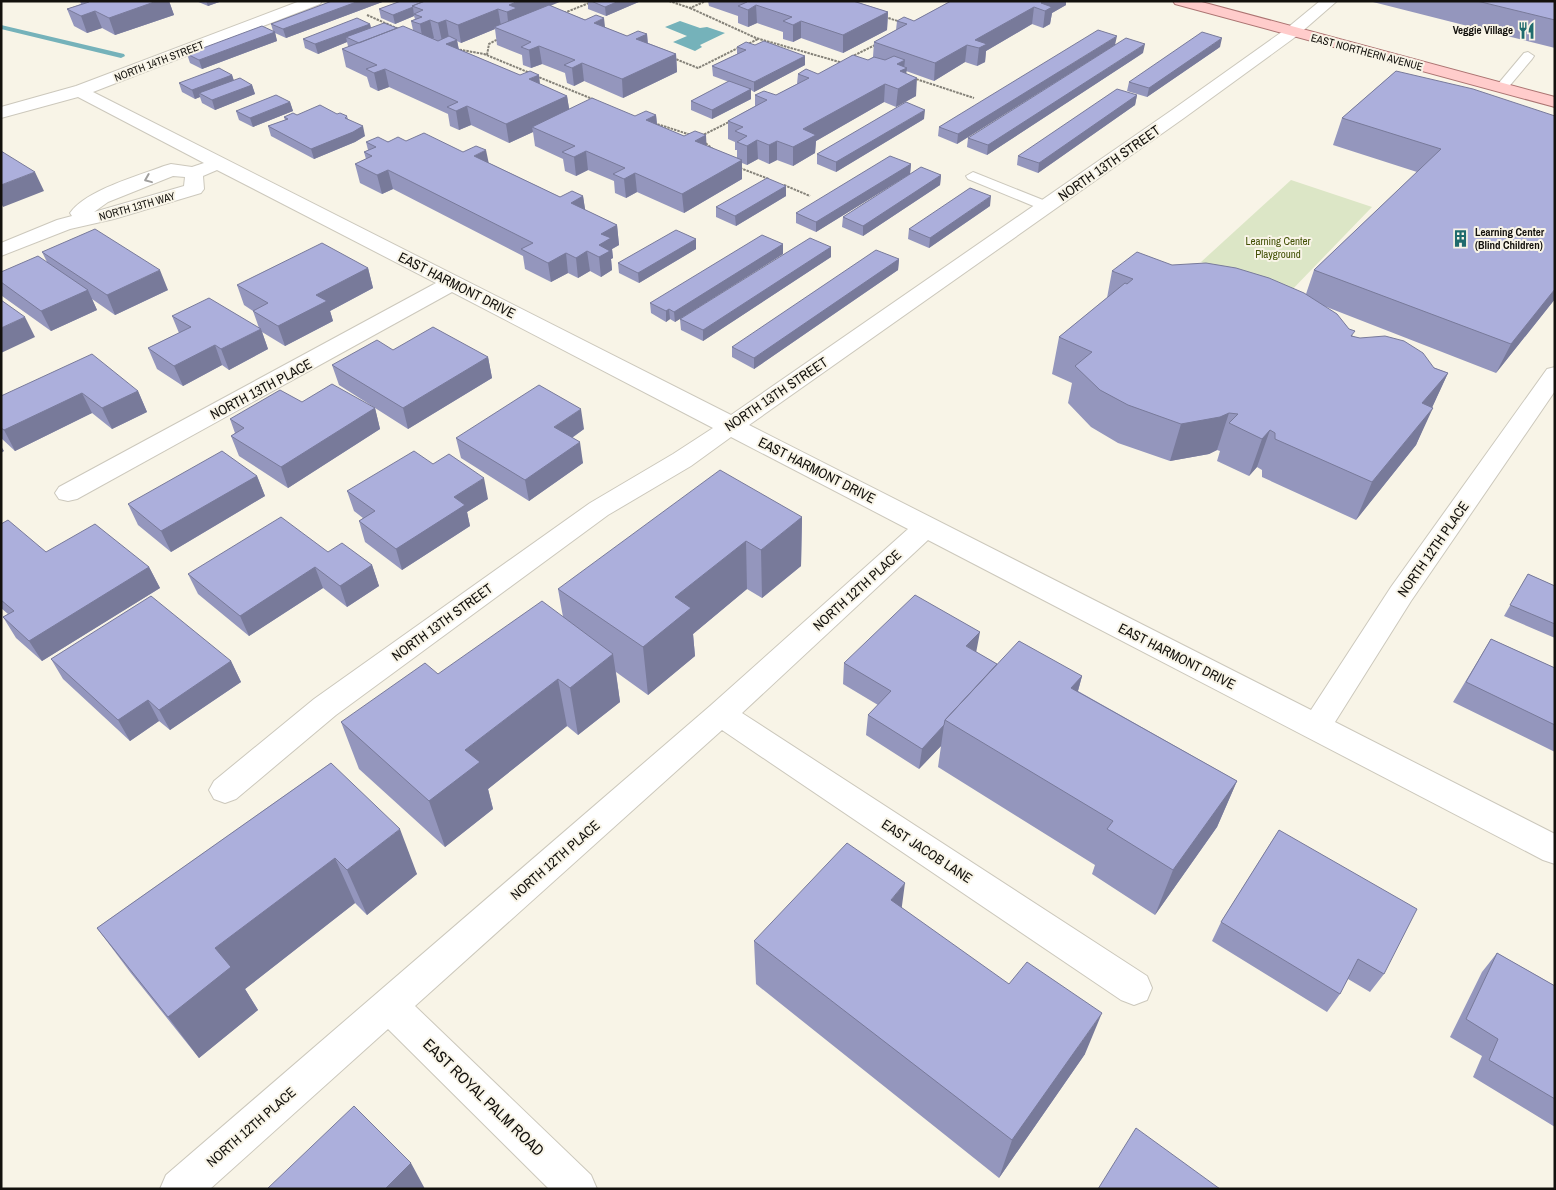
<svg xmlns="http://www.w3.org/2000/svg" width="1556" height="1190" viewBox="0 0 1556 1190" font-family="'Archivo Narrow',sans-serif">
<rect width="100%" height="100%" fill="#f8f4e7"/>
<path fill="#dce6c6" d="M1291,180L1372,207L1288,294L1201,262Z"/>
<path fill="#75b2ba" d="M680,21L700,28L707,27L725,33L700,45L702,47L695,51L673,42L687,36L665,27Z"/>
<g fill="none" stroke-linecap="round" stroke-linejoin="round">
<path fill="#75b2ba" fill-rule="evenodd" d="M1,25L124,54L125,56L121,58L1,29Z"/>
<defs>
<path id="service" d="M1528,52L1534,56L1532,59L1506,90H1498L1496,87L1498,84L1524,53Z
M973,172L1053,204L1055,207L1053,210H1043L968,179L966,176Z"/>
<path id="minor" d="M300,1H322L320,4L93,92L731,415L1172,110L1286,29L1320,1H1337L1298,35L1184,118L749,425L1311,710L1391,587L1547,369L1555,367V391L1411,601L1335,722L1555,834V864L1543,860L928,540L742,713L1147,976L1152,988L1147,1000L1134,1005L1121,1000L722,730L415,1006L591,1175L597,1189H549L388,1029L210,1189H160L166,1175L710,706L908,529L731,437L691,466L608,515L336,715L236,799L225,803L214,799L209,790L214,781L314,699L590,503L673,454L713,428L452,292L77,499L68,501L59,499L55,493L59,487L436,283L217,170L203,176L204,189L201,193L114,219L70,229L1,256V243L57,220L72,216L70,213C86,190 138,176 164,166L171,164L192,167L204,163L78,97L1,118V107L76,86ZM173,176L185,177L184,186L94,212L108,202Z"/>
<path id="primary" d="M1173,1H1198L1555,97V107L1175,4Z"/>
</defs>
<use href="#service" stroke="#ccc8bc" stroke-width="2"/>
<use href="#minor" stroke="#ccc8bc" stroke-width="2"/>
<use href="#primary" stroke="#ac7472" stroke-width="2"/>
<path stroke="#858279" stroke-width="2" stroke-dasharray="2.5 1" stroke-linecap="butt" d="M669,1L690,8L706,1
M690,8L756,38L843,63
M564,13L594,1
M367,15L401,30
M885,17L901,22
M746,45L758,39
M456,49L484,54L530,73
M487,55L489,44L500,38
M851,57L877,44
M673,58L698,68L740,47
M536,76L595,100
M913,78L974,98
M654,123L691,135
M701,136L731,121
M703,141L714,150
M740,168L769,179
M784,185L810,196"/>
<use href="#service" fill="#fff" fill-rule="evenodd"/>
<use href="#minor" fill="#fff" fill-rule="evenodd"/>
<use href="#primary" fill="#ffcccb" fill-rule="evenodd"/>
</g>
<path fill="#9496bd" d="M80,1H169L174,15L115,35L102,28L87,33L74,26L67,9L81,4Z
M196,1H222L208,6Z
M332,1H385L286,38L275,33L277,41L202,69L190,63L187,54L273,31L271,24Z
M401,1L550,6L627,36L647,34L648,43L676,54L677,72L623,98L584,81L574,86L567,83L565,73L542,64L531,68L523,65L522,55L497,45L495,29L461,43L457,41L459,49L567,96L569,109L635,116L656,115L657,125L684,136L706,135V146L737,158V150H735V142L728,139V121L755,106V95H776L797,84L798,74H818L868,60L873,57L874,42L896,30L897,21H914L951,1H1066V5L1052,13L1050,24L1043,28L1032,24L986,51L985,62L977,66L965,62L934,81L906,71V74L916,96L896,107L884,102L816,141L815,153L793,166L777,160L769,164L758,159L747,165L742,163V179L684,213L637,192L626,198L615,193L614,181L588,170L576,176L565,171L563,159L535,146L533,132L509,143L471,125L459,130L450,126L448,114L389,87L378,91L370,87L367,77L346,67L342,49L349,47L348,46L347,42L318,54L305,48L303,39L370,24L371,28H397L413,30L411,21L415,19L414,16L395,24L381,18L379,9Z
M588,1H641L606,16L588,9Z
M708,1H854L888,12L887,30L843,53L801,38L793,42L783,39V32L757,23L748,27L738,23V16L709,6Z
M1369,1H1555V48Z
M755,45L805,56V65L754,92L751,90V99L712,119L691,110V101L729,82L713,76L712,66L737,54V47Z
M1115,45L957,144L938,136L939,127Z
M1220,47L1147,97L1127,91L1129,82Z
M1143,53L987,155L967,147L968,138Z
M1396,71L1555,299L1496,373L1324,306L1353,336L1448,373L1432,407L1416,445L1356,520L1262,477V470L1257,467L1249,476L1217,461L1220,451L1217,450L1209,454L1170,461L1118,443L1091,427L1068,403L1072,383L1052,374L1059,337L1107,298L1112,271L1172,265L1306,294L1314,270L1417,172L1333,145L1342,118Z
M232,75L234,81L252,85L255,94L215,110L202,103L200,97L195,99L182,92L179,83Z
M1137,95L1135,105L1038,173L1017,165L1018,156Z
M290,102L293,111L253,127L239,120L236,111Z
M337,114L347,116L348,119L365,136L355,142L314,159L271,136L268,126L285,120L284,117L297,115Z
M924,119L836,172L817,164V154Z
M406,141L489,163L560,197L583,196L585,210L617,225L619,245L612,249L613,258L611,259L612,270L601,277L590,271L578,278L568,273L551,282L525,269L523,256L393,189L382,194L360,183L355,164L366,159L364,152L368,150L366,142Z
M911,164L910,174L816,232L796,223V213Z
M941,175L940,185L863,236L842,227L843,217Z
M786,186V196L736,226L716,217V207Z
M990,206L929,248L908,239L909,229Z
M696,239V249L639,283L619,273L618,263Z
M783,244V254L675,322L670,319L666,322L651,313L650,303Z
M831,247V257L703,341L681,330L680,319Z
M42,252L168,290L115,315L92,299L97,310L51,331L2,296L1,294V272L47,262Z
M899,259L898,270L754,369L732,357V347Z
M368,268L373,288L330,311L333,321L285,346L262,332L268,349L229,370L222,365L183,386L157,369L148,348L179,333L172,316L259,328L253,311L244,305L237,285Z
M393,350L488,357L492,378L408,429L339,385L332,365Z
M138,391L147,412L112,429L92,413L15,451L1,438V396Z
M302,402L375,408L380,429L288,488L239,456L231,436L235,433L230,419Z
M584,429L572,438L583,463L529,501L461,458L456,438Z
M433,464L488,499L467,512L470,526L402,570L365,542L359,521L363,518L354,511L347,491Z
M257,476L265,496L171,552L138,525L128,504Z
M802,517L801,566L762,598L747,589L693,634L695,656L648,695L616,672L620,702L578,735L567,726L488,789L493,809L445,847L359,769L341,722L438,674L563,617L558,589Z
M1,524L46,552L149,567L160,588L42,661L16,638L3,617L8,614L1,608Z
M328,552L372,565L379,586L347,607L323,588L249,636L198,594L188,574Z
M1528,574L1555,586V638L1504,616Z
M1491,639L1555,668V752L1453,702Z
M976,652L997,664L1082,676L1078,691L1237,781L1217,827L1155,915L1092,874L1095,865L938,767L941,746L919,769L866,735L868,715L878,705L843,684L844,663Z
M51,659L231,661L241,682L170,730L159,721L130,741L63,679Z
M331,763L417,874L367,915L355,903L245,989L258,1010L199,1058L130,972L97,928Z
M1279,830L1384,974L1370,992L1348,979L1340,994L1327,1012L1212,941L1221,922Z
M902,908L1085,1054L999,1178L756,984L754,941Z
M1497,953L1555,986V1127L1473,1077L1482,1056L1450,1037L1482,972Z"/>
<path fill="#787a9a" d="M157,1H169L174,15L115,35L109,18Z
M206,1H222L208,6Z
M359,1H385L286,38L283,29Z
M518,1H562L519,19L509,30L507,12L509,5Z
M619,1H641L606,16L605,7Z
M1045,1H1066V5L1052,13L1050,24L1043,28L1045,11L1041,3Z
M756,5L757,23L748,27V10Z
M413,7L414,16L395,24L393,15Z
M1034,7L1032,24L986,51L985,62L977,66L979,48L975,40Z
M498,9L501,26L494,27L495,29L461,43L458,25Z
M95,11L102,28L87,33L81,16Z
M888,12L887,30L843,53V35Z
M604,18L606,36L594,23Z
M430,20L434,38L423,42L420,24Z
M446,20L449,38L442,41L438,23Z
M801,21V38L793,42V25Z
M370,24L372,33L346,37L347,42L318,54L315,44Z
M275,32L277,41L202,69L199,60Z
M647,34L648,52L636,39Z
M1117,36L1115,45L957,144L958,134Z
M1222,38L1220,47L1147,97L1149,88Z
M457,40L460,58L446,44Z
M1145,44L1143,53L987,155L988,145Z
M967,45L965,62L934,81L935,63Z
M539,46L542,64L531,68L529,50Z
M676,54L677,72L623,98L622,79Z
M805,56V65L754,92V82Z
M905,60L904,69L907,68L905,84L917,78L916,96L896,107L898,89L897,64Z
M582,63L584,81L574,86L572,68Z
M385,69L389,87L378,91L374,73Z
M232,75L235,84L199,93L200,97L195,99L192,90Z
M539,75L541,93L529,79Z
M885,84L884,102L816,141L815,153L793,166V147L803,129Z
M252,85L255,94L215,110L212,100Z
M751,89V99L712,119V110Z
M1137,95L1135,105L1038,173L1039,163Z
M567,96L570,114L532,127L533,132L509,143L506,124Z
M290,102L293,111L253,127L250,118Z
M467,106L471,125L459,130L456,111Z
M925,110L924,119L836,172V162Z
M656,115L658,134L646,120Z
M363,126L365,136L355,142L314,159L311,149Z
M706,135L707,154L695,141Z
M757,140L758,159L747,165V146Z
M777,141V160L769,164V145Z
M486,150L490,169L474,156Z
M586,151L588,170L576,176L574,157Z
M742,160V179L684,213L682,194Z
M911,164L910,174L816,232V222Z
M388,170L393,189L382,194L377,175Z
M35,172L44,191L3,207L1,203V185Z
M635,173L637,192L626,198L624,179Z
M941,175L940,185L863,236V226Z
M786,186V196L736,226L735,216Z
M583,196L586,215L571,203Z
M991,196L990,206L929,248L930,238Z
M617,225L619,245L612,249L613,258L611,259L612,270L601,277L599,257V245L601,234Z
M696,239V249L639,283L638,273Z
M783,244V254L675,322L674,312Z
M831,247V257L703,341V330Z
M587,251L590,271L578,278L576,258Z
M566,253L568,273L551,282L548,263Z
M899,259L898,270L754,369V358Z
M368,268L373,288L330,311L333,321L285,346L278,326L316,295Z
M160,270L168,290L115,315L107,295Z
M1555,289V299L1496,373L1511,344Z
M88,290L97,310L51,331L41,311Z
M669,309L670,319L666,322V311Z
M25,317L35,337L1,353V328Z
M261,329L268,349L229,370L221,349Z
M215,345L222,365L183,386L174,366Z
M488,357L492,378L408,429L403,408Z
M1448,373L1431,410L1422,403Z
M138,391L147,412L112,429L102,408Z
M82,393L92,413L15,451L4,430Z
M375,408L380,429L288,488L281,467Z
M1433,408L1416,445L1356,520L1372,482Z
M581,409L584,429L557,448L554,427Z
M1229,413L1217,450L1209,454L1170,461L1181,424Z
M1270,430L1257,467L1249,476L1262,439Z
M580,442L583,463L529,501L525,480Z
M1,446L4,451L1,453Z
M257,476L265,496L171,552L161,531Z
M484,478L488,499L467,512L470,526L402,570L396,549L454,497Z
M802,517L801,566L762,598L761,550Z
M746,541L747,589L693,634L695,656L648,695L643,647L675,597Z
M372,565L379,586L347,607L340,586Z
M149,567L160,588L42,661L29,641Z
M315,567L323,588L249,636L240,616Z
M980,632L976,653L966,646Z
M613,654L620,702L578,735L570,688Z
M231,661L241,682L170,730L159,710Z
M1082,676L1069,723L1071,688Z
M558,679L567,726L488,789L493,809L445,847L429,801L465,750Z
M148,700L159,721L130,741L118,720Z
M944,725L941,746L919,769L922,749Z
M1237,781L1217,827L1155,915L1173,870Z
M400,829L417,874L367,915L347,870Z
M335,858L355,903L245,989L258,1010L199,1058L168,1017L215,948Z
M905,883L899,928L891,900Z
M1102,1013L1085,1054L999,1178L1012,1140Z
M411,1163L425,1189H385Z"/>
<path fill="#acafdc" stroke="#787a9a" d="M88,1H157L109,18L95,11L81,16L67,9L89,2Z
M332,1H359L283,29L271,24Z
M401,1H425L412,6L413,7L393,15L379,9Z
M425,1H518L509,5L517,8L507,12L498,9L458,25L446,20L438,23L430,20L420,24L411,21L422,17L414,14L423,10L412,6Z
M591,1H619L605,7Z
M744,1H853L888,12L843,35L801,21L793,25L783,21L792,17L756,5L748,10L738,6L747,2Z
M951,1H1045L1041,3L1052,7L1045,11L1034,7L975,40L987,44L979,48L967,45L935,63L874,42L907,24L897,21L904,17L914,21Z
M1477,1H1555V20Z
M549,5L585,20L596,15L604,18L594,23L627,36L638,31L647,34L636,39L676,54L622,79L582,63L572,68L564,65L575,60L539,46L529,50L521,47L531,42L494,27Z
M357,18L370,24L315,44L303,39Z
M384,23L397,28L359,43L346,37Z
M262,26L275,32L199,60L187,54Z
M403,26L438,41L449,36L457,40L446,44L520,75L530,71L539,75L529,79L567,96L506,124L467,106L456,111L447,107L458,102L385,69L374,73L366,69L377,65L342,49Z
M1098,30L1117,36L958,134L939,127Z
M1202,32L1222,38L1149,88L1129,82Z
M1126,38L1145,44L988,145L968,138Z
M764,41L805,56L754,82L712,66L746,50L737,47L746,42L755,45Z
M853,55L868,60L874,57L885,60L894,56L905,60L897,64L907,68L900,71L917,78L898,89L885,84L803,129L816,135L793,147L777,141L769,145L757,140L747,146L737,142L747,136L735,131L743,127L728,121L767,100L755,95L764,91L776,95L809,78L798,74L806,69L818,74Z
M219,68L232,75L192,90L179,83Z
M1396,71L1473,89L1555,116V289L1511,344L1314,270L1441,149L1342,118Z
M240,78L252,85L212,100L199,93Z
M729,81L751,89L712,110L691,101Z
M1117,89L1137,95L1039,163L1018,156Z
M276,95L290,102L250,118L236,111Z
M592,98L635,116L646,111L656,115L646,120L684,136L695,131L706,135L695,141L742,160L682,194L635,173L624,179L613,174L625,168L586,151L574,157L562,152L575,146L532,127Z
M906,102L925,110L836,162L817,154Z
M320,105L337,114L340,113L347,116L345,118L363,126L353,132L311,149L268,126L288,119L284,117L293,113L297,115Z
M424,133L463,152L476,146L486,150L474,156L560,197L572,191L583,196L571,203L617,225L601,234L611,238L599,245L610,251L599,257L587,251L576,258L566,253L548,263L521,249L533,243L388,170L377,175L355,164L372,156L364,152L376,147L366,142L378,137L388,142L398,137L406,141Z
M1,151L35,172L1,185Z
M890,156L911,164L816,222L796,213Z
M921,167L941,175L863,226L843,217Z
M767,178L786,186L735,216L716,207Z
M970,188L991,196L930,238L909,229Z
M95,229L160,270L107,295L42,252Z
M676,230L696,239L638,273L618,263Z
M762,235L783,244L674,312L669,309L666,311L650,303Z
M810,238L831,247L703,330L680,319Z
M322,243L368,268L316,295L327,301L278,326L253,311L268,303L237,285Z
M876,250L899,259L754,358L732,347Z
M1137,252L1172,265L1206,263L1236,268L1269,278L1304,293L1337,314L1349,329L1355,331L1351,336L1360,338L1385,336L1404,341L1423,353L1434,368L1448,373L1422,403L1433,408L1372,482L1275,439V433L1270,430L1262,439L1229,423L1238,414L1229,413L1220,417L1181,424L1128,405L1100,390L1075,366L1092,352L1059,337L1125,283L1127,284L1133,279L1112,271Z
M38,256L88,290L41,311L1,282V272Z
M209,298L261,329L221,349L215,345L174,366L148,348L191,327L172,316Z
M1,300L25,317L1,328Z
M433,327L488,357L403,408L332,365L377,340L393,350Z
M92,354L138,391L102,408L82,393L4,430L1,428V396Z
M332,384L375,408L281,467L231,436L244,428L230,419L280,390L302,402Z
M539,385L581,409L554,427L580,442L525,480L456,438Z
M222,451L257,476L161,531L128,504Z
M414,451L433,464L449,454L484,478L454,497L465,505L396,549L359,521L375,511L347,491Z
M720,470L802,517L761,550L746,541L675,597L691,608L643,647L558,589Z
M281,517L328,552L342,543L372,565L340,586L315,567L240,616L188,574Z
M8,520L46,552L95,524L149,567L29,641L3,617L14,611L1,600V524Z
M1528,574L1555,586V624L1510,605Z
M915,595L980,632L966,646L997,664L945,720L944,725L922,749L868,715L891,691L844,663Z
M151,596L231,661L159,710L148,700L118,720L51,659Z
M542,601L613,654L570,688L558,679L465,750L480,762L429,801L341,722L425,663L438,674Z
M1491,639L1555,668V725L1466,682Z
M1019,641L1082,676L1071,688L1237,781L1173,870L1107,829L1113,821L945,720Z
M331,763L400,829L347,870L335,858L215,948L231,967L168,1017L97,928Z
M1279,830L1417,909L1384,974L1358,959L1340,994L1221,922Z
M847,843L905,883L891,900L1009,984L1027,962L1102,1013L1012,1140L754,941Z
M1497,953L1555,986V1099L1489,1060L1498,1039L1466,1019Z
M354,1106L411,1163L385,1189H267Z
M1136,1128L1220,1189H1098Z"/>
<defs><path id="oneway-chevron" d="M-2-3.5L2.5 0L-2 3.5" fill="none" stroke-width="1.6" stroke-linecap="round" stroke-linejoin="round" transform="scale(1.25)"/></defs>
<use stroke="#a1a09e" href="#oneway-chevron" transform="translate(148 179) rotate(158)"/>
<defs>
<symbol id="restaurant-bare" viewBox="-9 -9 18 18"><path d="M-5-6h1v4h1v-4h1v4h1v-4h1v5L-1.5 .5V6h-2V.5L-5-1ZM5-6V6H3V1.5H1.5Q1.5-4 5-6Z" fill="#1f6b6d" stroke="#f8f4e7" stroke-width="2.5" paint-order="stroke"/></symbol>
<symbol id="building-bare" viewBox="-9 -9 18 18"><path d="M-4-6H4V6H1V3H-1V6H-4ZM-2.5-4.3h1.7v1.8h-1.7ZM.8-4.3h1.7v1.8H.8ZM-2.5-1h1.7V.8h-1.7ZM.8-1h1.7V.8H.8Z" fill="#1f6b6d" stroke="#f8f4e7" stroke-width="2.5" paint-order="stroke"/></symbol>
</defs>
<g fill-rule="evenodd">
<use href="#restaurant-bare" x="1514" y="18" width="25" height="25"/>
<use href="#building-bare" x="1448" y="226" width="25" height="25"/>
</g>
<g text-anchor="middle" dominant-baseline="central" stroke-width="4" stroke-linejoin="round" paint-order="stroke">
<g font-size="11" font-weight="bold" fill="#13110d" stroke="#f8f4e7" text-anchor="end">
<text x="1513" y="30">Veggie Village</text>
<text x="1475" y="232" text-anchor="start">Learning Center<tspan x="1475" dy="13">(Blind Children)</tspan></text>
</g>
<g font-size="11" fill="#13110d" stroke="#f8f4e7">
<text transform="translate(1367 52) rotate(15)">EAST NORTHERN AVENUE</text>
<text transform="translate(159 61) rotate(-21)">NORTH 14TH STREET</text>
<text transform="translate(137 206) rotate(-16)">NORTH 13TH WAY</text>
</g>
<g font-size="11" fill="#435005" stroke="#f8f4e7">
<text x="1278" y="241">Learning Center<tspan x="1278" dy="13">Playground</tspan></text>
</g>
<g font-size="14" fill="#13110d" stroke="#f8f4e7">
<text transform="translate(1109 163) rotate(-35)">NORTH 13TH STREET</text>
<text transform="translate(457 285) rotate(27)">EAST HARMONT DRIVE</text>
<text transform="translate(261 389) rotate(-28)">NORTH 13TH PLACE</text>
<text transform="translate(776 394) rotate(-34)">NORTH 13TH STREET</text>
<text transform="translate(817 470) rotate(27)">EAST HARMONT DRIVE</text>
<text transform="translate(1433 549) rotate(-55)">NORTH 12TH PLACE</text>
<text transform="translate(857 590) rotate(-42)">NORTH 12TH PLACE</text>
<text transform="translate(442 622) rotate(-36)">NORTH 13TH STREET</text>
<text transform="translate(1177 656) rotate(27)">EAST HARMONT DRIVE</text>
<text transform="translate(927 851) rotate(33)">EAST JACOB LANE</text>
<text transform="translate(555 860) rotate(-41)">NORTH 12TH PLACE</text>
<text transform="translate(251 1127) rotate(-41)">NORTH 12TH PLACE</text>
</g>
<g font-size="16" fill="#13110d" stroke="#f8f4e7">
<text transform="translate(484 1097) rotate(44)">EAST ROYAL PALM ROAD</text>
</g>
</g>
<rect width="1556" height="1190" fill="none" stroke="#13110d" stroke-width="5"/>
</svg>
